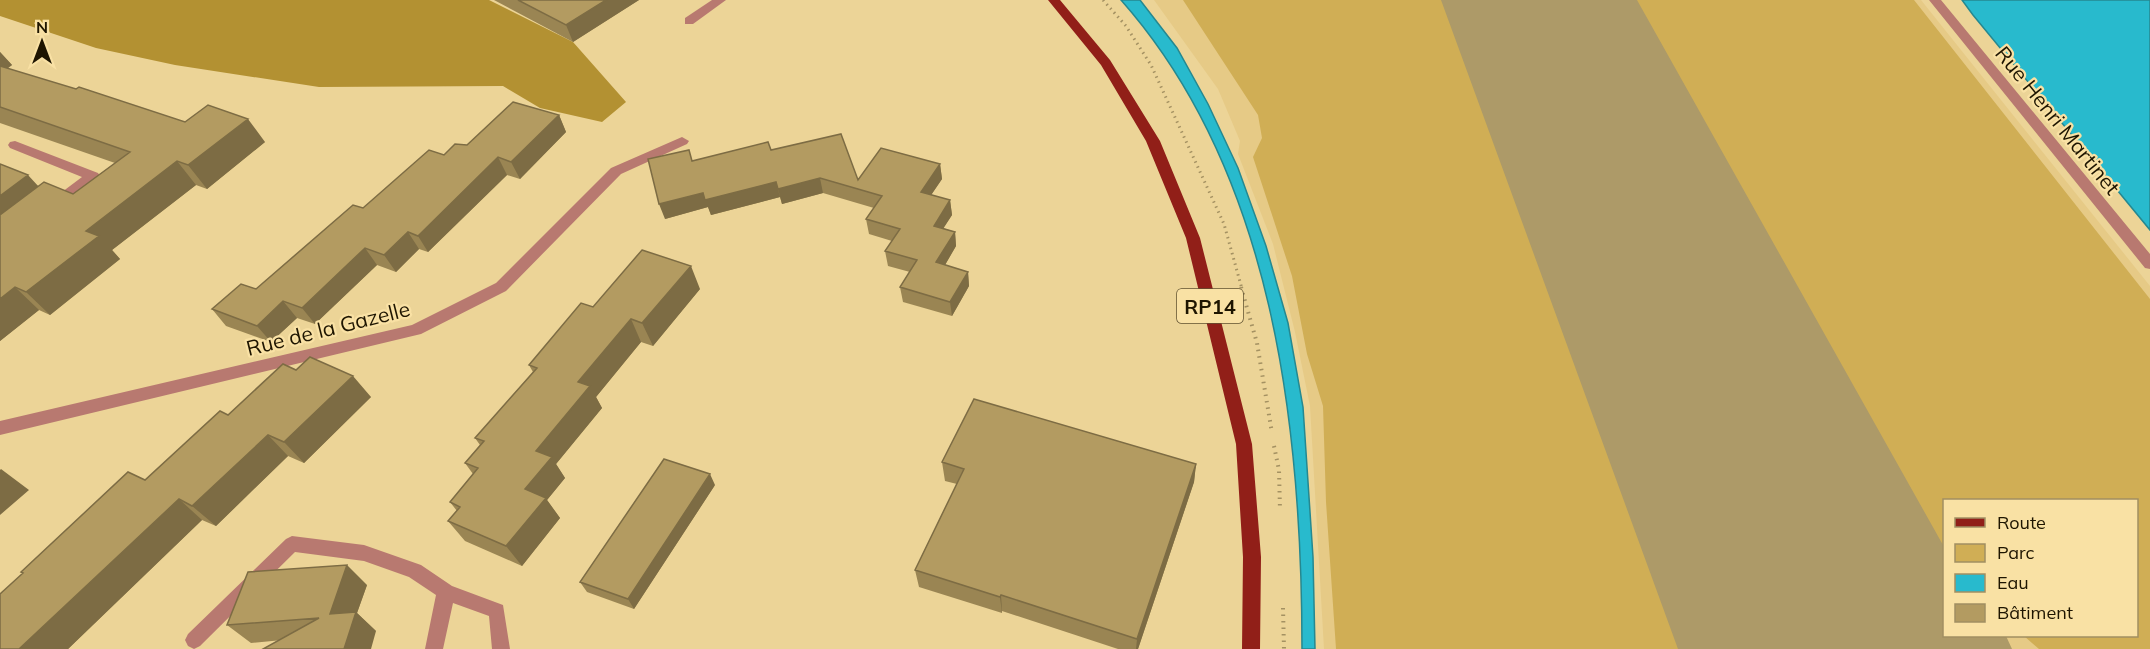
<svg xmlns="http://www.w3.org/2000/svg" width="2150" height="649" viewBox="0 0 2150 649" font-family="Mulish,sans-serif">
<rect width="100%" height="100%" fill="#ecd497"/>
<path fill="#e6ca86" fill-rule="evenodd" d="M1154,0H1921L2150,286V649H1324L1310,406L1295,332L1273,244L1238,154L1240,141L1218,89ZM1944,500H2136V636H1944Z"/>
<path fill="#d0ae55" d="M1183,0H1473L1718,649H1336L1326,502L1323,406L1307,354L1292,276L1253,157L1262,138L1258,115Z
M1615,0H1914L2150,299V649H2039L2024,636H2136V500H1944V560L1867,486Z"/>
<path fill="#b39132" d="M0,0H489L573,42L626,102L602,122L540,108L503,86L319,87L175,65L96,48L0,16Z"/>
<path fill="#28bacd" stroke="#258890" stroke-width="1.5" d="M1121,0H1140L1177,48L1208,104L1238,168L1266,246L1288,323L1303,407L1313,557L1315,649H1302C1302,427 1274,173 1121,0Z
M1962,0H2150V230L1973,15Z"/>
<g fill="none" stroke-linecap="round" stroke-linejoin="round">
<path fill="#ad9a68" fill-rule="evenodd" d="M1744,407L1783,421L1806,447L1856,496L1944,568V636H2006L2012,649H1745C1750,631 1764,584 1782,577C1743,539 1712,503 1688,454L1705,421Z"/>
<path fill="#ad9a68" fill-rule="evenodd" d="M1441,0H1637L1943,545L1944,636H1982L1988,649H1678Z"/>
<path stroke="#a49162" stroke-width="3" stroke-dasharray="1.5 4" stroke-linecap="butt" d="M1103,0L1126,26L1151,65L1224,224L1242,289"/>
<path stroke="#a49162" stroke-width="4" stroke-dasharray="1.5 5" stroke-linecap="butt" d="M1241,287L1257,343L1272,433
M1274,446L1279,470L1280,510
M1283,608L1284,649"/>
<path fill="#b87970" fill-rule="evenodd" d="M712,0H726L693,24H685V18Z
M15,141L98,173L100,176L60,207H50L48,204L50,201L82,177L10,148L8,145L10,142Z
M292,536L364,545L421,565L452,586L503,605L510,649H492L489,616L453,603L443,649H425L436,595L409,577L364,561L295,552L200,646L194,649L188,646L185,640L188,634L286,539Z"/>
<path fill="#b87970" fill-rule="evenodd" d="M1929,0H1941L2150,254V269L2145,268Z
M682,137L689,141L687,144L621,174L506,291L421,334L0,435V421L412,325L496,283L611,168Z"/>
<path fill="#911f18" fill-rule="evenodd" d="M1048,0H1060L1110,60L1160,141L1200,238L1252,444L1261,557L1260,649H1242L1243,557L1236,444L1186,238L1146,141L1101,65Z"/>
</g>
<path fill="#9a8553" d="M494,0H639L573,42Z
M0,52L12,65L7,69L185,122L265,142L207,189L196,185L112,250L120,259L50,315L39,310L0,341V164L38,186L73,194L115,163L0,123Z
M559,115L566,132L520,179L507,175L428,252L419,249L396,272L377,265L315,324L297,318L271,342L226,326L212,309L256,289L444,155L467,145Z
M771,150L858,180L940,164L942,179L931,195L950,200L952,215L943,228L955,232L956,246L945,265L968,272L969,286L952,316L903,302L900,287L910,272L888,266L885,251L892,241L869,234L866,219L874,208L823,193L782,204L780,197L711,215L708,207L665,219L692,161Z
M700,289L653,346L641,342L596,397L602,408L556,464L565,478L547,500L560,518L522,566L465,541L448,521L457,511L450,502L473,474L465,463L480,445L475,438L533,372L529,365L593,307Z
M296,370L371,397L304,463L288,456L216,526L202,520L68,649H0L145,480L228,415Z
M942,462L1196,464L1194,482L1138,649H1118L1002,611V613L919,587L915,570L957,484L945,481Z
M715,485L634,609L587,592L580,582Z
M367,585L357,613L376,631L251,643L227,625Z"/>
<path fill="#7d6c44" d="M606,0H639L573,42L566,25Z
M0,52L12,65L0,73Z
M559,115L566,132L520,179L511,162Z
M248,119L265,142L207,189L188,165Z
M498,157L507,175L428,252L418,236Z
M177,161L196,185L112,250L120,259L50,315L26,292L86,231Z
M940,164L942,179L923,207L921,192Z
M28,175L50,199L0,236V196Z
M820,178L823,193L782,204L778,189Z
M776,182L780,197L711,215L708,207L665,219L659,204L703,193Z
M950,200L952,215L936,240L934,226Z
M408,232L419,249L396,272L384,255Z
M955,232L956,246L938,277L936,262Z
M365,248L377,265L315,324L302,308Z
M691,266L700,289L653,346L642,323Z
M968,272L969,286L952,316L950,302Z
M15,287L39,310L0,341V299Z
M283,301L297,318L271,342L257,326Z
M631,319L641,342L596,397L602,408L556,464L565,478L547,500L560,518L522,566L506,546L525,489L536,451L578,382Z
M353,376L371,397L304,463L284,442Z
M268,435L288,456L216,526L192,506Z
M1196,464L1194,482L1138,649H1136L1137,639Z
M1,469L29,490L0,515V470Z
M710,474L715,485L634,609L628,599Z
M179,499L202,520L68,649H19Z
M347,565L367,585L357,613L376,631L371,649H344L330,614Z
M1001,595L1002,611V613L1000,597Z"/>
<path fill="#b39b61" stroke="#7d6c44" stroke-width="1.5" d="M518,0H606L566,25Z
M0,66L76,89L79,87L185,122L208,105L248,119L188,165L177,161L86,231L99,236L26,292L15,287L0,299V215L44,182L73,194L130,152L0,107Z
M513,102L559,115L511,162L498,157L418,236L408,232L384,255L365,248L302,308L283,301L257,326L212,309L241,284L256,289L353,205L363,208L429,150L444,155L455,144L467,145Z
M841,134L858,180L881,148L940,164L921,192L950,200L934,226L955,232L936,262L968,272L950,302L900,287L917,260L885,251L900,229L866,219L882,196L820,178L778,189L776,182L705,200L703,193L659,204L648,159L689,150L692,161L768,142L771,150Z
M0,164L28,175L0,196Z
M642,250L691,266L642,323L631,319L578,382L590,386L536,451L552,457L525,489L546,498L506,546L448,521L460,507L450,502L478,468L465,463L484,441L475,438L537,368L529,365L581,303L593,307Z
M310,357L353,376L284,442L268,435L192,506L179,499L19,649H0V594L23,573L21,572L128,472L145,480L220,411L228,415L283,364L296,370Z
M974,399L1196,464L1137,639L1001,595L1000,597L915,570L964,469L942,462Z
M664,459L710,474L628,599L580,582Z
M347,565L330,614L356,612L344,649H263L319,618L227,625L248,572Z"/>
<g text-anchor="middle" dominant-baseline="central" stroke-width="4.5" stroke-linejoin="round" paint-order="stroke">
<rect fill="#f9e1a4" stroke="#605231" stroke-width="1.5" x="1177" y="289" width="66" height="34" rx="4.5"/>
<g font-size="20" font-weight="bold" fill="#1e1500">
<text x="1210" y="306">RP14</text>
</g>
<g font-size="21" fill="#1e1500" stroke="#f9e1a4">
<text transform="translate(2058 120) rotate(51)">Rue Henri Martinet</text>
<text transform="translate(328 328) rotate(-14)">Rue de la Gazelle</text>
</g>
</g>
<rect x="1943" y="499" width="195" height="138" fill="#f9e1a4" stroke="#a18f62" stroke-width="1.5"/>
<rect x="1955" y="518" width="30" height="9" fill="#911f18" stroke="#a18f62" stroke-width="1.5"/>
<text x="1997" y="529" font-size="18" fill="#1e1500">Route</text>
<rect x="1955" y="544" width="30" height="18" fill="#d0ae55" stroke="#a18f62" stroke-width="1.5"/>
<text x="1997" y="559" font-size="18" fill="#1e1500">Parc</text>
<rect x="1955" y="574" width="30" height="18" fill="#28bacd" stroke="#a18f62" stroke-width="1.5"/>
<text x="1997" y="589" font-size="18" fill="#1e1500">Eau</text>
<rect x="1955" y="604" width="30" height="18" fill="#b39b61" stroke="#a18f62" stroke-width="1.5"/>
<text x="1997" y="619" font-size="18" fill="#1e1500">Bâtiment</text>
<g transform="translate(42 42)" stroke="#f9e1a4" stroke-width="4.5" paint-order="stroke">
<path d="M0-4.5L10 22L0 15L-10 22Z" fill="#1e1500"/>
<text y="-9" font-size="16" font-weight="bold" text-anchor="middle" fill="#1e1500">N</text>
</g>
</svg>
